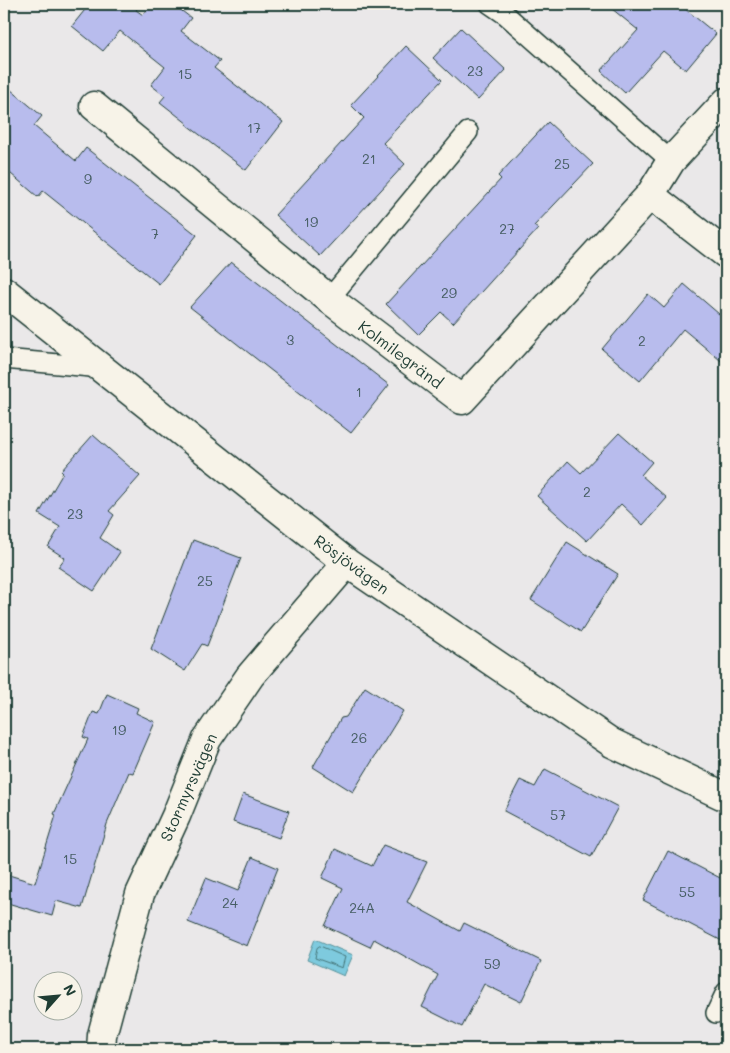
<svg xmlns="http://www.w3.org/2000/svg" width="730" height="1053" viewBox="0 0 730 1053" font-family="Mali,sans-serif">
<rect width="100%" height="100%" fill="#eae8e9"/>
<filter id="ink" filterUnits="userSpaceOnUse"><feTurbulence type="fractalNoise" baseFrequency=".02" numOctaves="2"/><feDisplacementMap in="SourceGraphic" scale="10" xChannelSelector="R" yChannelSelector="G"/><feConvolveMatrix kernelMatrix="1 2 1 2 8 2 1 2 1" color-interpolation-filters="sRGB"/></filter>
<g filter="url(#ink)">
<path fill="#7ecade" stroke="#58929a" d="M315,939L353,955L344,976L307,960Z"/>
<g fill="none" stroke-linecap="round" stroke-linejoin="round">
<path stroke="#457578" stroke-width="1" d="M320,946L345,957L342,968L315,958L317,948Z"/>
</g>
<path fill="#b8bced" stroke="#1f3d34" d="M86,4H141L136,10L143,15L152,4H173L191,18L181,31L220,61L214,68L283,122L246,170L187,125L188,124L160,102L165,96L151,85L165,67L120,31L103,51L72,26L88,6Z
M606,4H679L716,34L686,70L663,51L625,93L601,71L638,30Z
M461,28L506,70L478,100L433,58Z
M406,46L442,80L383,143L405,164L320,256L275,215L364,118L351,105Z
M4,84L42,116L34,126L76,161L86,148L197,235L159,284L43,191L38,197L4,168Z
M548,122L593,164L534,226L538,229L453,323L441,312L418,335L386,304L501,179L498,176Z
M231,262L389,385L351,433L190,307Z
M684,284L726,320V365L683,329L640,381L602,349L648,294L664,308Z
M619,433L652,462L641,475L667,498L643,525L621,504L587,541L537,496L568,461L581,473Z
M93,435L140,476L109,511L114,515L100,538L120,552L94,591L58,567L65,558L48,547L60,527L39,514L63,473L61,471Z
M193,540L241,558L207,646L202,644L185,671L151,649Z
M567,542L618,574L581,632L531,600Z
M365,687L403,711L353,792L313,767L341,718L346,717Z
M107,694L138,708L136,713L155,722L133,773L129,772L107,824L82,908L56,901L52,916L4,902L9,875L35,883L56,815L54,814L88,739L83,737L93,712L99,714Z
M545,769L618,807L591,857L504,811L520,780L535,787Z
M243,794L289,811L279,838L233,822Z
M383,845L427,862L407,902L460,931L464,923L541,961L521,1002L484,984L462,1027L422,1007L438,975L374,939L370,947L325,926L343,888L322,878L335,849L372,866Z
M668,851L726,881V943L643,900Z
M252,857L278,868L247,946L188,922L206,878L238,891Z"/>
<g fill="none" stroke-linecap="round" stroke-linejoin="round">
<defs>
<path id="service" d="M490,4L506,15L671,161
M329,299L468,132
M4,359L102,368
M716,1013L726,992"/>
<path id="minor" d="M94,106L329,299L462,400L650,195L671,161L726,102
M650,195L726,254
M4,291L347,563L612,743L726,797
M101,1049L102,1035L140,894L176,816L207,739L250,676L347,563"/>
</defs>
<use href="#service" stroke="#1f3d34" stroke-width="22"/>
<use href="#minor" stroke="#1f3d34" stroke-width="31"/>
<use href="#service" stroke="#f7f3e8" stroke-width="19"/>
<use href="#minor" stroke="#f7f3e8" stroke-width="28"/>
</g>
</g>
<g text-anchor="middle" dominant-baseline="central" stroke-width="5" stroke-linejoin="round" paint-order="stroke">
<g font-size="14" fill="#455d62">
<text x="475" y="70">23</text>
<text x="185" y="73">15</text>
<text x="254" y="127">17</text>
<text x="369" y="158">21</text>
<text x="562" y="163">25</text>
<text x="88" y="178">9</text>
<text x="311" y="221">19</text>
<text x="507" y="228">27</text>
<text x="155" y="233">7</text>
<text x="449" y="292">29</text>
<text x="290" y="339">3</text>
<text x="642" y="340">2</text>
<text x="359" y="391">1</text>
<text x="587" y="491">2</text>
<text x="75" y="513">23</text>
<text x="205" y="580">25</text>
<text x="119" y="729">19</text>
<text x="359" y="737">26</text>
<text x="558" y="814">57</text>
<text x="70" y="858">15</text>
<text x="687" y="891">55</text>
<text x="230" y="902">24</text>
<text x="362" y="907">24A</text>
<text x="492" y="963">59</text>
</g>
<g font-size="16" fill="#1f3d34" stroke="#f7f3e8">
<text transform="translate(401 354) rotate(37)">Kolmilegränd</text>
<text transform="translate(352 564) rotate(36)">Rösjövägen</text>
<text transform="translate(188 787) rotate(-66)">Stormyrsvägen</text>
</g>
</g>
<rect width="730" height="1053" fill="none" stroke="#f7f3e8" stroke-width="20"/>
<rect x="10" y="10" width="710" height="1033" fill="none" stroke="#1f3d34" stroke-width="2" filter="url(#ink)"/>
<g transform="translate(58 996) rotate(63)"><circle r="24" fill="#f7f3e8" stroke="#a1aaa0"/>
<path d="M0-4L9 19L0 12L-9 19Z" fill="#1f3d34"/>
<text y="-8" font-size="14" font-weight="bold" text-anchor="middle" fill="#1f3d34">N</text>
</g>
</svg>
